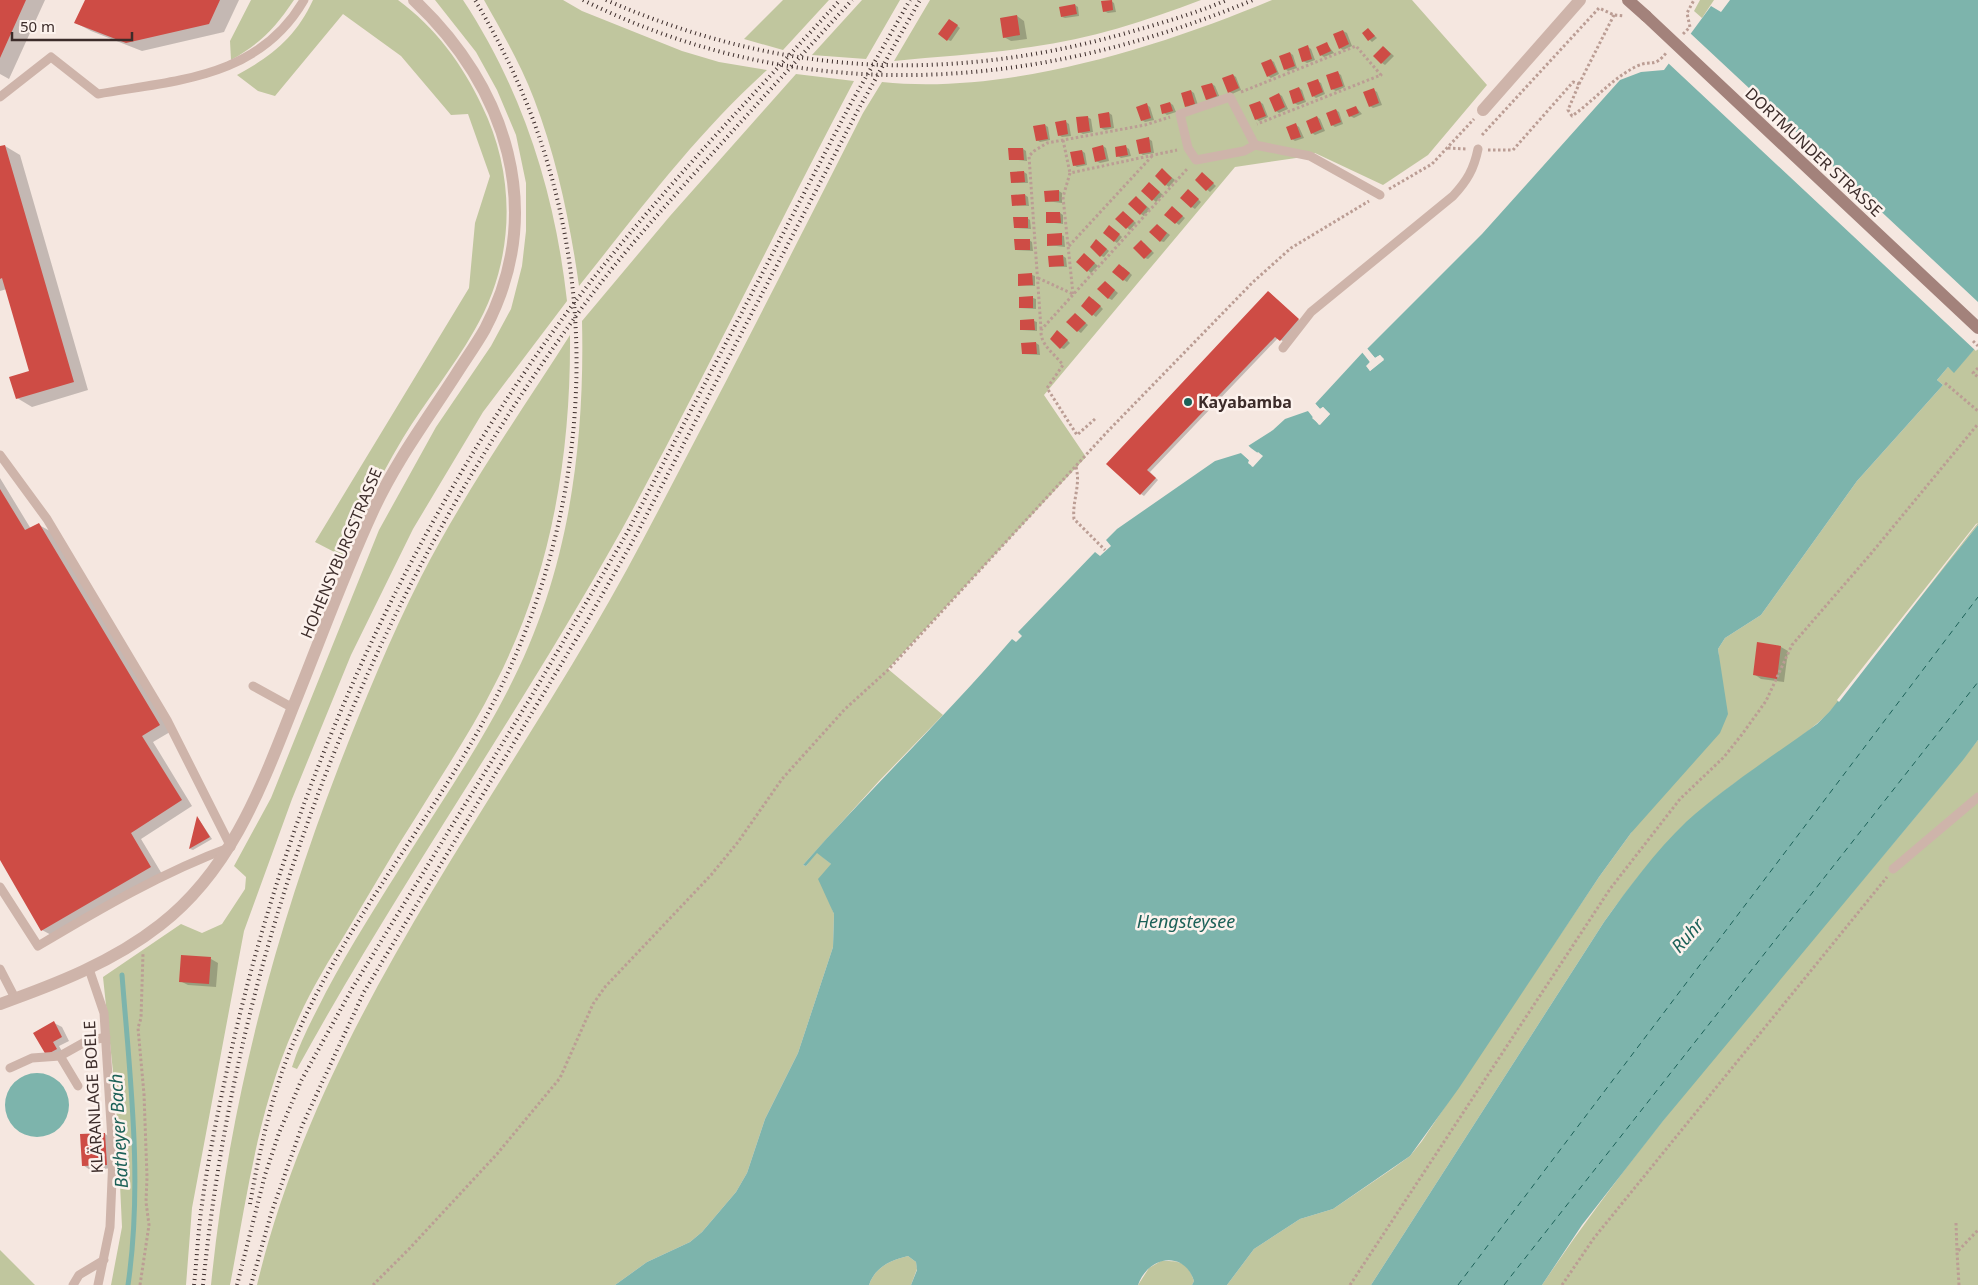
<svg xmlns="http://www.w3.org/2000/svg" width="1978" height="1285" viewBox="0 0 1978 1285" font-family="'Noto Sans',sans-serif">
<rect width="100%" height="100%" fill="#f5e7e0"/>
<path fill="#c0c69e" d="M251,0H294C275,28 261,43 231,60L230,41Z
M313,0H398C435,27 463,65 482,106C517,177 515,262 474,331C453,368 425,402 403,438C380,476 361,516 344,557L315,542L469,288L475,223L490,176L468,114L451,115L401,56L343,14L275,96L258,91L237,75C272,56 296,37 313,0Z
M435,0H463C523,91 555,193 567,301L483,412L413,529L351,655L292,799L244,931L192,1208L186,1285H111L122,1227L116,1100L103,977L181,924L202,933L222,924L245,889L246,877L234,866L271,798L379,530L436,427L491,346L511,309L522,266L526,231V183L516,135L497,90L476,52Z
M484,0H563L582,11L682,51L719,62L767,70C696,134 639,211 579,286C570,222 557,159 534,99C521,65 502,32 484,0Z
M783,0H829L783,50L744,39Z
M862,0H900L866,59L812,55Z
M930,0H1201C1146,21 1090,39 1031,47C986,54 940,56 894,61Z
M1272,0H1412L1487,85L1428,155L1383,185L1315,153L1310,156L1235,167L1044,395L1086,457L888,669L943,715L879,781L803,865L806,866L817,852L831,864L829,900L834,914L833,947L798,1053L765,1119L747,1173L736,1192L702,1232L690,1242L647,1262L615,1285H257C315,1043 468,842 592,631C627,572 658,511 690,450C749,338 806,225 863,113L882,82C1007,95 1157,48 1272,0Z
M1700,0H1714L1702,18L1694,11Z
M796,74L854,81C775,230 702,383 621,531C519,714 398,885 297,1069L292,1067C300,1041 314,1016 326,992C351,945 380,900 408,855C442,801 479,747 508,690C568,575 585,449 582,321L670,216Z
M570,335C571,456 551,576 495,684C472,730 443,773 416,817C392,854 370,893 347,931C328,962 309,993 295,1026C258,1108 247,1197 230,1285H211C229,1105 274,935 339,766C364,702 390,638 421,577C464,493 519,415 570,335Z
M1975,348L1978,350V525L1839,702C1805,740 1758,764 1719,795C1673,831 1638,875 1604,922L1371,1285H1227L1254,1249L1300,1219L1333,1209L1392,1169L1410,1156L1422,1141L1599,877L1631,833L1719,657L1718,649L1725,638L1761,615L1857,481L1943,385L1937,380L1948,367L1954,372Z
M1978,740V1285H1542C1672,1092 1833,922 1978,740Z
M0,1250L35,1285H0Z
M908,1256L916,1262L917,1269L911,1285H869C875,1267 891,1260 908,1256Z
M1161,1261C1180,1261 1187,1261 1194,1281L1192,1285H1138L1149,1268Z"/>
<path fill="#7db4ac" d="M1730,0H1978V345L1954,373L1948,367L1937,380L1943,385L1857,481L1761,615L1725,638L1718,649L1728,714L1720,733L1631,833L1599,877L1459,1088L1410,1156L1333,1209L1300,1219L1254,1249L1227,1285H1192L1194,1281C1184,1250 1148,1256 1138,1285H911L917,1270L916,1262L908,1256C891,1260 875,1267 869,1285H615L647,1262L690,1242L702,1232L736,1192L747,1173L765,1119L798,1053L833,947L834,914L818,879L831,864L817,853L806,866L803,865C871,788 945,717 1012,639L1016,642L1022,636L1018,632L1095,552L1100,556L1111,546L1106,540L1117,529L1215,461L1241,453L1250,461L1252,467L1262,456L1248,446L1273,430L1285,419L1308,411L1319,425L1330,414L1323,407L1320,409L1315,404L1363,352L1370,362L1367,366L1370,371L1384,360L1380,355L1375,358L1367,349L1482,234L1620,80L1641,72L1664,70L1711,6L1721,12Z
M1978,525V740L1963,760L1663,1121L1582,1225L1542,1285H1371L1604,922C1629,887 1655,852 1686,822C1726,786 1773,756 1817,724L1830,711Z
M5 1105a32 32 0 1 1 64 0a32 32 0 1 1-64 0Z"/>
<path fill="#f5e7e0" d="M1690,33L1978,302V348L1976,351L1667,62Z
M1366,347L1375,358L1380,355L1384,359L1370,371L1366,366L1370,362L1361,351L1364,350L1372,361L1371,368L1380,359L1373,360L1365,350Z
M1314,402L1320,409L1323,407L1330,414L1320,425L1312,418L1314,416L1306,409H1309L1316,414V418L1320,422L1327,414L1323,410L1319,411L1313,405Z
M1247,444L1256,454L1258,452L1263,456L1253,467L1248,463L1249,460L1239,451H1242L1251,459L1252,464L1259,456H1255L1247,448Z
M1978,523L1839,702L1837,700L1976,524Z"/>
<path fill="#0003" d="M0,0H45L9,79L0,74Z
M86,0H239L224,32L142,51L91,31L76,23Z
M1111,1L1114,3L1116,12L1108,13L1104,11Z
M1075,5L1078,7L1079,16L1065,18L1062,17Z
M1017,16L1024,21L1027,39L1011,41L1004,37Z
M953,22L960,28L951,41L948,40Z
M1368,29L1377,38L1372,42L1363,33Z
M1343,31L1347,33L1352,46L1343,50L1340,48Z
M1327,44L1334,53L1324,57L1321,55Z
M1308,47L1311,49L1315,60L1307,63L1303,61Z
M1384,47L1394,56L1385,65L1382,63Z
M1290,53L1293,55L1297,68L1288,71L1285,69Z
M1271,60L1274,62L1279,74L1271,78L1268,76Z
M1338,73L1341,75L1345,87L1336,91L1332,89Z
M1233,75L1236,77L1241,90L1232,94L1229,92Z
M1317,81L1321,83L1325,94L1316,98L1313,96Z
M1212,84L1215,86L1220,98L1210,101L1207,100Z
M1299,88L1302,90L1306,102L1298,105L1294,103Z
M1374,90L1377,92L1382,105L1373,108L1370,106Z
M1191,91L1194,93L1198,105L1189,108L1186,106Z
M1279,94L1282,96L1288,109L1279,113L1276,111Z
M1260,102L1263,104L1268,117L1259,121L1256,119Z
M1170,103L1173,105L1176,112L1167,115L1164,113Z
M1147,105L1150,107L1154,120L1145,122L1142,120Z
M1356,107L1362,114L1354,118L1350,116Z
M1336,110L1339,112L1343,124L1335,127L1332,125Z
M1109,113L1112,115L1114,128L1105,130L1101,128Z
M1087,117L1091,119L1093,132L1083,134L1079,132Z
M1317,117L1320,119L1325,131L1315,135L1312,133Z
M1066,122L1069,124L1071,136L1062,137L1059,135Z
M1045,125L1048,127L1050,140L1040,142L1037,140Z
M1296,125L1299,127L1304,138L1295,141L1292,139Z
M1149,139L1152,141L1154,153L1143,155L1140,153Z
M5,146L20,155L88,390L32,407L17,398L31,372L7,289L0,291V147Z
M1103,146L1106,148L1109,161L1100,163L1096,161Z
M1126,147L1129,149L1131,156L1121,158L1118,156Z
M1023,149L1026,151L1027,161L1010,159V150Z
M1082,151L1085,153L1087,165L1077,167L1074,165Z
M1024,172L1027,174L1028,183H1012Z
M1165,172L1175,180L1169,187L1166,185Z
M1205,176L1216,186L1210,192L1196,180Z
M1152,185L1163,195L1156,202L1143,191Z
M1059,191L1062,193V203L1046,201Z
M1191,192L1201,202L1195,209L1192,207Z
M1025,195L1028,197L1029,206L1013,205Z
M1139,199L1150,209L1144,216L1141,214Z
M1175,210L1185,218L1179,225L1166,215Z
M1060,213L1063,215V224L1047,222V214Z
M1126,214L1136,223L1130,230L1117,219Z
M1027,218L1030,220L1031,229L1015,228Z
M1160,227L1170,235L1164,242L1160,241Z
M1113,229L1122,237L1117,243L1114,241Z
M1061,235L1064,236L1065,247L1048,245Z
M1029,240L1032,242L1033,251L1016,250Z
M1100,243L1109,251L1104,257L1101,256Z
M1144,243L1154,253L1148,259L1145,258Z
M1063,256L1066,258L1067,267L1050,266Z
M1088,257L1098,266L1091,273L1078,262Z
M1123,267L1132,275L1127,282L1124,280Z
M1032,275L1035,276V286L1019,285Z
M1108,284L1118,293L1112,300L1108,298Z
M1269,292L1301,322L1284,342L1278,338L1150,472L1158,480L1144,496L1141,494L1108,464Z
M1033,298L1036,299V309L1020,308Z
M1093,299L1103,309L1096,317L1082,306Z
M1078,316L1088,325L1081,333L1078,331Z
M1034,321L1037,322V331L1022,330Z
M1061,334L1070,343L1064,349L1061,348Z
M1036,343L1039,345L1040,355L1023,354L1022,344Z
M0,478L31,529L39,525L50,531L170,732L153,742L192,806L141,839L162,874L53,936L42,930L0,858Z
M1758,644L1781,647L1788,651L1784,682L1761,679L1754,674Z
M198,818L212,839L193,850L190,849Z
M211,959L218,963L216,987L188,985L180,981Z
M54,1023L62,1027L69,1041L59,1046L63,1053L46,1054Z
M105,1134L112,1138L114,1168L90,1170L83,1165Z"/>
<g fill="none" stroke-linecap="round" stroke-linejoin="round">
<path stroke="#7db4ac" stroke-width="5" d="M122,975C130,1078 143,1182 128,1285"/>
<path stroke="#1c6158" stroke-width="1" stroke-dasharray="6 5" stroke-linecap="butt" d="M1458,1285L1978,597
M1504,1285L1978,682"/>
</g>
<path fill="#ce4c45" d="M0,0H26L0,58Z
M85,0H220L209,24L126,43L74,23Z
M1112,0L1113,10L1103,12L1101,1Z
M1075,4L1077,14L1061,17L1059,7Z
M1017,15L1020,35L1003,38L1000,18Z
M949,19L958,25L947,41L938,34Z
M1368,28L1375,36L1368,41L1362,33Z
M1343,30L1349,44L1339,49L1333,34Z
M1327,42L1331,51L1320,56L1316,47Z
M1308,45L1312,59L1302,62L1298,49Z
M1383,46L1391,54L1381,64L1373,56Z
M1290,52L1295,66L1284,70L1279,56Z
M1271,59L1277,72L1267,77L1261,63Z
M1338,71L1343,86L1331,90L1326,75Z
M1233,74L1239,88L1228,93L1222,78Z
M1318,79L1323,92L1312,97L1307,83Z
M1212,83L1217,96L1206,100L1201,86Z
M1299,87L1304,100L1293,104L1289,91Z
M1374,88L1379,103L1369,107L1363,92Z
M1191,90L1195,104L1185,107L1181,93Z
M1279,93L1285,107L1275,112L1269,98Z
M1260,101L1266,116L1255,120L1249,105Z
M1170,102L1173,111L1162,114L1160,105Z
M1147,103L1151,118L1141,121L1136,107Z
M1356,106L1359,113L1349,117L1346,110Z
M1336,109L1341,122L1331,126L1326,113Z
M1109,112L1111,127L1100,128L1098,114Z
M1088,116L1090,131L1078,133L1076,117Z
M1317,116L1322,129L1311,134L1306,121Z
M1066,120L1068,134L1058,136L1055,122Z
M1296,123L1301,137L1291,140L1286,127Z
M1045,124L1048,139L1036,141L1033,126Z
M1149,137L1151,152L1139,154L1136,140Z
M5,145L74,382L16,399L9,377L29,371L2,278L0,279V146Z
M1103,145L1106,159L1095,162L1092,148Z
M1126,145L1128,155L1116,157L1115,147Z
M1008,148H1023L1024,160H1009Z
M1082,150L1085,164L1073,166L1070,152Z
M1162,168L1172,178L1165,186L1155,176Z
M1024,171L1025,182L1011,183L1010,172Z
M1202,172L1214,183L1206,191L1195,180Z
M1149,182L1160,192L1152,201L1141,191Z
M1188,189L1199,199L1191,208L1180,198Z
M1059,190V201L1045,202L1044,191Z
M1025,194L1026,205L1012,206L1011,195Z
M1136,196L1147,207L1140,215L1128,204Z
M1172,206L1183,216L1175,224L1164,215Z
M1123,211L1134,221L1126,229L1115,219Z
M1046,212H1060L1061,223H1046Z
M1013,217H1028V228H1014Z
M1157,224L1167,233L1160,242L1149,232Z
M1109,225L1120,234L1114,242L1103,233Z
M1062,233V245L1047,246V234Z
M1014,239H1030V250H1015Z
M1096,239L1107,249L1100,257L1090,247Z
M1141,240L1152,251L1144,259L1133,248Z
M1084,253L1095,263L1087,272L1076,262Z
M1063,255L1064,266L1049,267L1048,256Z
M1119,264L1130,273L1123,281L1112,272Z
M1032,273L1033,285L1018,286V274Z
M1105,281L1115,290L1108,299L1097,289Z
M1268,291L1299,319L1280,341L1275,337L1147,470L1156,478L1140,495L1106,464Z
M1033,296V308H1019V297Z
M1089,296L1101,306L1092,316L1081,306Z
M1075,313L1086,323L1077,332L1066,322Z
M1034,319L1035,330H1020V320Z
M1057,330L1068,340L1060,349L1050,339Z
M1036,342L1037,354H1022L1021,343Z
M0,489L25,530L39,523L160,725L142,736L182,800L131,833L151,867L41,931L0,860Z
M1757,642L1781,646L1777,679L1753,675Z
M197,816L210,837L189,849Z
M181,955L211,957L209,984L179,982Z
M54,1021L62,1037L53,1042L57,1049L46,1055L33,1033Z
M105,1133L107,1165L82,1166L80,1134Z"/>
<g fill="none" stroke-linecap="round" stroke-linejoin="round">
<path stroke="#bb9d94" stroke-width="3" stroke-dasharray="2.5 2.5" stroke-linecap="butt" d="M1683,34L1690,27L1687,13L1694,0
M1579,84L1614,15
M1241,92L1356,46L1381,75L1257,124
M1482,135L1599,8L1614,15L1624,16
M1063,140L1070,173
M1448,148L1467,149
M1488,150H1513L1573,82L1579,84L1568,110L1572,116C1595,100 1611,79 1637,66C1653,59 1653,69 1667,52
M1389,189L1432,164L1474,119
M1069,246L1153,155
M1038,278L1073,294
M1073,294L1063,197L1070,173L1177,150
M1041,329L1029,156L1034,151L1047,143L1145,125L1170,117
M1978,368L1973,373L1978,377
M1945,383L1978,411
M1095,419L1077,435L1047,388L1063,365C1054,353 1040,345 1041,330L1188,168
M1076,467C1081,485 1072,501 1074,519L1105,550
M1956,1223L1957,1251
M140,1285L149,1225L146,1202L147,1177L144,1094L138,1028L141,1018L143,953
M373,1285L409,1249L497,1154L560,1078L593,1004L605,987L711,875L738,842L782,779L845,709L888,670L1108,431L1253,282L1291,248L1369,201
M1350,1285L1610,889L1680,799L1724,757L1743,733L1766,701L1792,645L1869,556L1978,424
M1562,1285L1594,1238L1887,877
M1959,1285L1957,1252L1978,1230"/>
<path stroke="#ceb4aa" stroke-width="9" d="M0,97L51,57L98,94C177,80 259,78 304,0
M1255,145L1244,151L1196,160L1188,148L1180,114L1230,97L1255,145L1310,156L1380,195
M1283,348L1311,312L1453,196C1467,181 1474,169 1478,149
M0,455L47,519L167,720L231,847C163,872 100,909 38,946L0,887
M253,686L293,708
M1893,869L1978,797
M0,969L15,998
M89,969L104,1013L113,1156L110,1227L98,1285
M60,1056L78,1086
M10,1068L32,1058L60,1056L85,1042L106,1037
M73,1285L79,1275L104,1260"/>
<path stroke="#ceb4aa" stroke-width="12" d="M1483,110L1580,0
M0,1004C56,984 113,962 160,925C231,870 261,788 293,707C319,643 343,576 372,513C394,464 426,421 455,376C465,360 476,345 485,329C547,211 507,87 414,0"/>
<path stroke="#a3827b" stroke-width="12" d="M1628,0L1646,16"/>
<path stroke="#3c2c2a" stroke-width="4" stroke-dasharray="1 4" stroke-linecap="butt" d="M583,0C801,108 1032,92 1253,0
M606,0C779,75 941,84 1123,34C1158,24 1194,14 1227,0
M250,1204C259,1153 270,1102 289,1053C336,938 416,841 477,733C587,539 610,307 525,99C511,65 494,32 475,0
M194,1285C197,1258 198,1231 202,1204C209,1153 220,1102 231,1052C288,799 394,559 542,347C630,222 738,112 840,0
M203,1285C239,926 376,582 593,293C624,252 659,213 693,175C746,116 799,58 852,0
M237,1285L265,1175L279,1133L301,1081L353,987L528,702L627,533L850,105L910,0
M251,1285L271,1214L302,1126L364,992L586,623L634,539L858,110L920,0"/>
<path stroke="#bb9d94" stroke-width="3" stroke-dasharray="2.5 2.5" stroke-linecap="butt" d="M1973,341L1978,346"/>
<path stroke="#a3827b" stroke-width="12" d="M1646,16L1978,328"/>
</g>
<circle fill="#1c6158" stroke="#fcf2ed" stroke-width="2" cx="1188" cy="402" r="5"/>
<g text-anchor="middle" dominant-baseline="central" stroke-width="5" stroke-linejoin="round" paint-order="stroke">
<g font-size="16" fill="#3c2c2a" stroke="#fcf2ed">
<text transform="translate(1814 152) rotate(43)">DORTMUNDER STRASSE</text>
<text transform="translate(341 553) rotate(-67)">HOHENSYBURGSTRASSE</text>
<text transform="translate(93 1097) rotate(-93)">KLÄRANLAGE BOELE</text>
</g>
<g font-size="16" font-weight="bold" fill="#3c2c2a" stroke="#fcf2ed" text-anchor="start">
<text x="1198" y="402">Kayabamba</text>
</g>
<g font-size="18" font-style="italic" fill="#1c6158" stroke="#fcf2ed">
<text x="1186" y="921">Hengsteysee</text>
<text transform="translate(1687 935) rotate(-48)">Ruhr</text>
<text transform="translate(118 1131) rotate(-93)">Batheyer Bach</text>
</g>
</g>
<path d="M12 32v8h120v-8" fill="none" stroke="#3c2c2a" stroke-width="2.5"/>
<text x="20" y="32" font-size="15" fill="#3c2c2a" stroke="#fcf2ed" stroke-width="4" paint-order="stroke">50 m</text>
</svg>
